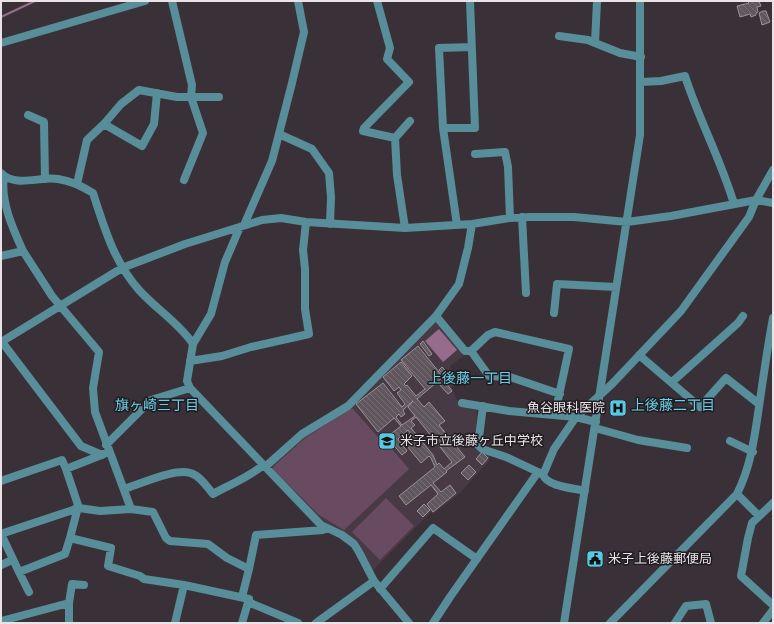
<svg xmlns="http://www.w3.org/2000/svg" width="774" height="624" viewBox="0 0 774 624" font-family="'Nunito Sans','Noto Sans JP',sans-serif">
<defs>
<pattern id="building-back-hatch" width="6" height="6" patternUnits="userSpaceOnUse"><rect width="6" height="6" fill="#60565d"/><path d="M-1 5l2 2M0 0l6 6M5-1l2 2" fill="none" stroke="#776e74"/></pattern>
</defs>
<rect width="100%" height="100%" fill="#3a3138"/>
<path fill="#483a44" d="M436,319L465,355L450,366L456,384L452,388L457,400L477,403L476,445L489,453V461L460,493L433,514L431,512L372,571L359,546L325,524L271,470V465L304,436L354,403L408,350Z"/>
<path fill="#684a61" d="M352,408L378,437L381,436L409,469L344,530L319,515L273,469L274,466L305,438Z
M386,498L414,526L380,560L352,532Z"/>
<path fill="#976b8c" d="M439,329L457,350L443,362L425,341Z"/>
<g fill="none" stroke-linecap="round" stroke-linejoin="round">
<path stroke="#976b8c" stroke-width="2" d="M1,17L35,1"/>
</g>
<path fill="url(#building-back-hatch)" stroke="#9c9199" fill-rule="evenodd" d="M747,1H759L761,6L757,7L758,12L756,13V15L751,17L750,14L740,17L737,6L749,3Z
M763,11H766L770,22L762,25L759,13Z
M423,341L432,354L429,356L420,344Z
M418,346L443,377L417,399L424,407L429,402L445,421L439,425L465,457L446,471L447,472L433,483L441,492L450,485L456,493L433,512L427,504L438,494L431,485L406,505L399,496L435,467L431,458L429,456L421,463L402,440L410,433L408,430L398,439L407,451L402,455L387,437L401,426L394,418L378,432L356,404L383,383L402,407L405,404L397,393L401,390L399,387L394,391L383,377L401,362L412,376L404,384L406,386L407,385L416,396L425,389L401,360ZM413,401L408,407L415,416L402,425L396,417L399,414L401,417L405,414L403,411L404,409ZM416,417L452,462L444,469L439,463L437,465L433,455L411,428L415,425L411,421Z
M442,367L453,378L449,381L439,370Z
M444,380L452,391L448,394L439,384Z
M482,452L488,458L482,465L476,459Z
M469,465L476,472L468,480L461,473Z
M424,504L430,510L423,517L417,511Z"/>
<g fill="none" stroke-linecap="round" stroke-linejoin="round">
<path stroke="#588d9a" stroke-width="8" d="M377,1L390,48L387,59L409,82L364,128L363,131L395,138
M597,1L595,43L620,53L641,57
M559,36L588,40L595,43
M1,43L145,1
M641,82L661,81L685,76C699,120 721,160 734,204
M28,115L44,122L45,179
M104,124L142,146L154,124L157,93
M443,128H475L470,1
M279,134L312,149L329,173L331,197L330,224
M475,154L505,152L508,167L510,218
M1,173C15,188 40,176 58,179C71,181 82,186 93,193C104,227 114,262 139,290C156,309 179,323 193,344L187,381L190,388L321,525L342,535L354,544L359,552L374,581L409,623
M1,176H4C0,201 13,229 23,251
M184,180L203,133L191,97H219
M77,184L87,140L104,124L121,104L139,90L177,97H191L192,85L172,1
M522,217L526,293
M244,225L272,161L292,83L304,32L298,1
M457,225L443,128L439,48L471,47
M405,228L397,175L395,138L410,121
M1,256L23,251L52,296L99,352L93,388L95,412L131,509L100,511L79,508L1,534
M554,313L557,284L616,287
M436,316L465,351H471L489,376L510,377L560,394
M1,342L122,268L185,244L262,220L281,218L306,222L405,228L472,224L510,218L530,217H574L627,222L671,216L756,200L773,203
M2,342L81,446L102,455
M193,344L211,314L225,262L240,227
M471,351L488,335L495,332L569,349L555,414
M639,355L700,407L726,378L759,404
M190,361L222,356L251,347L309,334L305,309V269L303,250L306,222
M672,382L738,323L743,316
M462,403L509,411L576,417L596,422
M483,406L478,445L482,449L506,457L538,472
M595,428L638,440L687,448
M730,441L753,452
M106,445L151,400L190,388
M265,467L302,434L348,406L436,316L459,284L468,248L472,224
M66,469L79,508
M543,475C548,487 574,488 585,491
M1,481L62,460L66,469L104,454
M124,489C140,484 179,466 193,474C202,478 207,487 213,494C229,485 250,477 263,465
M737,494L759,516
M773,503L752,523L748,538L741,576L773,605
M76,508L77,511L70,538L111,548L108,566L140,576L144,579L184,585
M131,509L153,512L166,538L170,541L208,544L227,558L249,569L242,597
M1,534L19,572L65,554L70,538
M1,565L12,560
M249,569L256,535L323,530L326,528
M19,572L29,592
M380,589L433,528L477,559
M248,602L298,623
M69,603L72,584L84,585
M1,621L69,603V623
M175,623L184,585L249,599L242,623
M316,623L374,581
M433,623L450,597L538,472L543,475L554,449L576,417L612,384L681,311L749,217L756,200L773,170
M564,623L640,135V1
M610,623L737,494C752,464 755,433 760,400C764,372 768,345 773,318
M675,623L686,606L706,604L711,623
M763,623L773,610"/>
</g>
<defs>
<symbol id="hospital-square" viewBox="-11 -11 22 22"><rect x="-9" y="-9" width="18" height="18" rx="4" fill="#57c9e2" stroke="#1f1b1e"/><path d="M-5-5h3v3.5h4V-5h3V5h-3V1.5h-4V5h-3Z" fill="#111"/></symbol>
<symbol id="school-square" viewBox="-11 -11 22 22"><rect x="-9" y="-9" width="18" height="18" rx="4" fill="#57c9e2" stroke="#1f1b1e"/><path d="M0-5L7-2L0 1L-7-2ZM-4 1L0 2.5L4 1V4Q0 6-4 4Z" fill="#111"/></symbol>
<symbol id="civic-square" viewBox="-11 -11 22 22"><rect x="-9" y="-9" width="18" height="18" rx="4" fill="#57c9e2" stroke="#1f1b1e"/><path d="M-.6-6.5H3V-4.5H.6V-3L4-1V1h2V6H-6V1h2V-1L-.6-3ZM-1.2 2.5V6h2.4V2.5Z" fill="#111"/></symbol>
</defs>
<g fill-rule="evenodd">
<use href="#hospital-square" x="608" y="398" width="20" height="20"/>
<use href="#school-square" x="377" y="431" width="20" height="20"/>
<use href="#civic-square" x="585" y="549" width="20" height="20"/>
</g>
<g text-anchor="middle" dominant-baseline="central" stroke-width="3" stroke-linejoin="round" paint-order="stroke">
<g font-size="13" fill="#e9e3e7" stroke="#1f1b1e" text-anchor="start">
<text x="605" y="408" text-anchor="end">魚谷眼科医院</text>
<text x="400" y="441">米子市立後藤ヶ丘中学校</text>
<text x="608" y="559">米子上後藤郵便局</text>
</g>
<g font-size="14" fill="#6acfe7" stroke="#1f1b1e">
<text x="470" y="378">上後藤一丁目</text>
<text x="157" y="405">旗ヶ崎三丁目</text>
<text x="673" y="405">上後藤二丁目</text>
</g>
</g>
<rect width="774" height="624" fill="none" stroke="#e9e3e7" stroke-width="4"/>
</svg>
